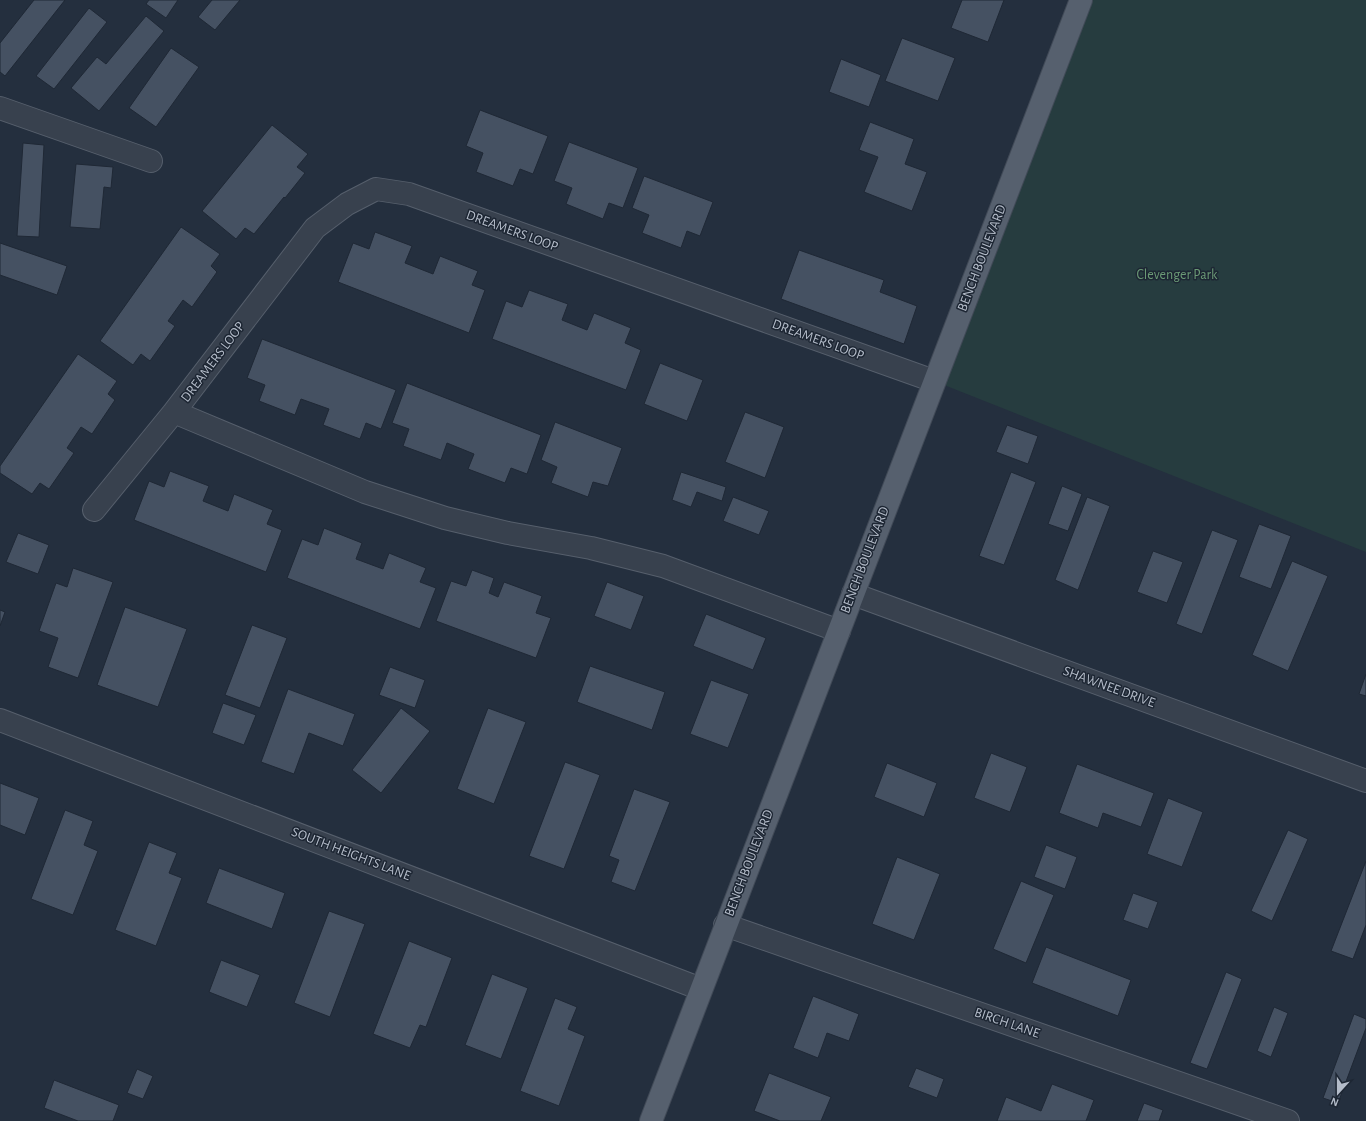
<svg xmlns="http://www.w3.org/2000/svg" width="1366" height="1121" viewBox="0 0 1366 1121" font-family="'Alegreya Sans',sans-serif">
<rect width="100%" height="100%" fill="#242f3e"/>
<path fill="#263c3f" d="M1081,0H1366V552L934,381Z"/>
<path fill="#455162" stroke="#1f2835" d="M34,0H65L5,76L0,72V43Z
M149,0H178L166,18L146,4Z
M212,0H240L215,30L198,17Z
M962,0H1004L988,42L951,28Z
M89,8L107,22L54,89L36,76Z
M146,16L164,31L99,111L71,88L97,57L106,64Z
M902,38L955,58L938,101L885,81Z
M171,48L199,67L156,127L129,108Z
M841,59L881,75L869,107L829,92Z
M480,110L548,136L533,174L520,169L513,186L476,172L483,153L466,146Z
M870,122L914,139L905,164L927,172L912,211L864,192L878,157L859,150Z
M272,125L308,154L297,167L305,173L285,198L284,197L254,234L245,228L236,239L202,211Z
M569,142L638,168L623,208L609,203L603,219L566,204L572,188L554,181Z
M23,143L44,145L39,237L17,236Z
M76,164L113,167L111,188L104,187L100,229L70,227Z
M644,176L713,202L700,236L687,231L681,248L642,233L649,215L632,208Z
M181,227L220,254L211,266L217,272L192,307L183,300L168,321L175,326L150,361L141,354L133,365L100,341Z
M375,232L412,246L405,263L433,274L440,256L478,271L472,285L485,290L469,333L338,282L353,243L369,249Z
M0,243L67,266L57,295L0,275Z
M799,250L884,280L880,292L917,306L904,344L781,299Z
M529,290L568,304L562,320L587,330L594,313L631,328L625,343L641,350L626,390L492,339L506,301L522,307Z
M262,339L396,390L381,429L366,423L360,439L323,425L329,409L301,399L295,415L259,401L265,385L247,378Z
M78,354L117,381L108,394L115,400L92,434L81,427L67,448L74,453L49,489L40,483L32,494L0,473V466Z
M660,363L703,380L687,421L644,404Z
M407,383L541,435L527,474L511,468L505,483L468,469L474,454L447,443L441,460L403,446L409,429L392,423Z
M745,412L784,427L765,478L725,462Z
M555,422L622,448L608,486L593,482L588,497L551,483L557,467L541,460Z
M1007,425L1038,436L1028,464L996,452Z
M170,471L209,486L203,501L228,511L234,494L273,510L267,524L282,530L266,572L134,520L149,481L164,487Z
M681,472L726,487L722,501L697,492L691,507L672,500Z
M1011,472L1036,482L1004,565L979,556Z
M1062,486L1082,494L1068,531L1048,524Z
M733,497L769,511L759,535L723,521Z
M1087,497L1110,506L1078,590L1055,580Z
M1259,524L1291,536L1271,589L1239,577Z
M324,528L362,543L356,559L383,569L389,553L426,568L420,582L436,588L420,629L287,578L302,539L318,545Z
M1212,530L1238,540L1202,634L1176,624Z
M18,533L49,545L38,574L6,562Z
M1153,551L1183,562L1167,603L1137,592Z
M1292,561L1328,576L1288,671L1252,655Z
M73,568L113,582L78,678L48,667L58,638L39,631L56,583L67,587Z
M472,570L494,578L489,593L498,597L504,582L542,596L536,613L551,618L536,658L436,621L451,581L466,586Z
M607,582L644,596L631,630L594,616Z
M125,607L187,629L158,707L97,685Z
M0,610L5,612L0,626Z
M706,614L766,638L753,670L693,646Z
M252,625L287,638L260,708L225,695Z
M590,666L665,692L652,730L577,702Z
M390,667L425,680L415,708L379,695Z
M1366,674V696L1359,694Z
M711,680L749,694L728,748L690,734Z
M288,689L355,714L343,746L309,733L294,774L261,762Z
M223,703L256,715L244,745L212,733Z
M401,708L430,731L381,793L352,770Z
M488,708L526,722L494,804L457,789Z
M991,753L1027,767L1010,812L974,798Z
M565,762L600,775L564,869L529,856Z
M887,763L937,783L924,817L874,797Z
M1077,764L1154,793L1141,827L1103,813L1098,828L1059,813Z
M0,783L39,798L25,835L0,825Z
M634,789L670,802L635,891L611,882L619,860L609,856Z
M1168,798L1203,812L1182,867L1147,854Z
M65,810L93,821L84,845L98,851L73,915L31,899Z
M1288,830L1308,839L1272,921L1251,911Z
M149,842L177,853L169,873L182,878L156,946L115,930Z
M1046,845L1077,857L1065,889L1034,877Z
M897,857L940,874L914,940L872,924Z
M1366,861V925L1353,959L1331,951Z
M219,868L285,893L272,929L206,903Z
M1021,881L1054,895L1026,963L993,949Z
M1133,893L1158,902L1148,929L1123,920Z
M329,911L365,924L330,1017L294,1003Z
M409,941L452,958L426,1027L420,1025L410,1048L373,1034Z
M1046,947L1131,980L1118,1016L1032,983Z
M221,960L260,975L247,1007L209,992Z
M1226,972L1242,979L1207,1069L1190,1063Z
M492,974L528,988L501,1059L465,1045Z
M813,996L859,1014L849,1041L827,1033L818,1058L793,1048Z
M555,998L577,1007L568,1029L585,1036L559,1106L520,1091Z
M1274,1007L1288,1013L1271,1057L1257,1051Z
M1354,1014L1366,1019V1028L1338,1103L1323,1098Z
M916,1068L944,1079L937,1098L908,1087Z
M137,1069L153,1076L143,1099L127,1093Z
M769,1073L831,1097L821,1121H780L754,1111Z
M54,1080L119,1105L113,1121H78L44,1108Z
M1052,1084L1094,1100L1086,1121H997L1006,1097L1041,1111Z
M1144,1103L1163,1110L1159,1121H1137Z"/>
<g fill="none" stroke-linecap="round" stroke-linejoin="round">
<defs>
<path id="minor" d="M0,108L151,161
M174,412L365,492L445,518L508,533L591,548L663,566L839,631
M94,510L174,412L315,228L347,204L376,189L409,194L934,381
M853,594L1366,781
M0,720L701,989
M725,925L1288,1121"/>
<path id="major" d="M651,1121L1081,0"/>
</defs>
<use href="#minor" stroke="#565f6c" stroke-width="24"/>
<use href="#major" stroke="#414a57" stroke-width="24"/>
<use href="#minor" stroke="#38414e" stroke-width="22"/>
<use href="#major" stroke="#56606e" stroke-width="22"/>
</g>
<g text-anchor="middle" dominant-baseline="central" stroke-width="3" stroke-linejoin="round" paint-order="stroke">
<g font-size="14" fill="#b4bcc9" stroke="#1d2633">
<text transform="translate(512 231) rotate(20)">DREAMERS LOOP</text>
<text transform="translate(982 258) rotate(-69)">BENCH BOULEVARD</text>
<text transform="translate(818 340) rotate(20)">DREAMERS LOOP</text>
<text transform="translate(213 362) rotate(-53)">DREAMERS LOOP</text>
<text transform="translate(865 560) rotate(-69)">BENCH BOULEVARD</text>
<text transform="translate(1109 687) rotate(20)">SHAWNEE DRIVE</text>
<text transform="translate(351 854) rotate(21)">SOUTH HEIGHTS LANE</text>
<text transform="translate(749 863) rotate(-69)">BENCH BOULEVARD</text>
<text transform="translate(1007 1023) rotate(19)">BIRCH LANE</text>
</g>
<g font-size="14" fill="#6b9a76" stroke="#1d2633">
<text x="1177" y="275">Clevenger Park</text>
</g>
</g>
<g transform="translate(1338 1093) rotate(201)" stroke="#1d2633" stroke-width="3" paint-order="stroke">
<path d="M0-3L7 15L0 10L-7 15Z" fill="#b4bcc9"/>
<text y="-6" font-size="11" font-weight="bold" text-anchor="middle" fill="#b4bcc9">N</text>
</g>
</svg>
